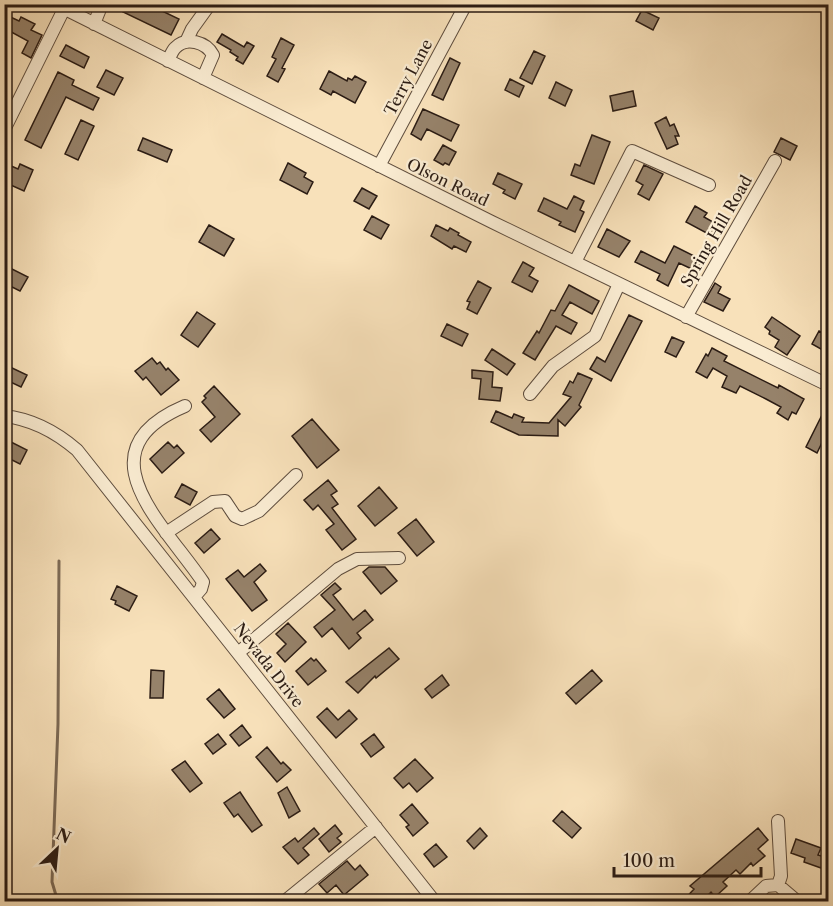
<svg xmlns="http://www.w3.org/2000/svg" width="833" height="906" viewBox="0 0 833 906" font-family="'Libre Caslon Text',serif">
<rect width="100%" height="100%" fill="#f8e1ba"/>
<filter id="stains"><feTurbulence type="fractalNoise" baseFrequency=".00333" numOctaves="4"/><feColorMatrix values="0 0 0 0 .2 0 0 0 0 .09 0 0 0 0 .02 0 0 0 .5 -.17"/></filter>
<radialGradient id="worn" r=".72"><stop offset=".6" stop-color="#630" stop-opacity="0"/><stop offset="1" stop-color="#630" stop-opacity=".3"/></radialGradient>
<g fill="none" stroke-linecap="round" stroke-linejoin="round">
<path stroke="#7c6a56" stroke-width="3" d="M58,902L52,882L58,724L59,561"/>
</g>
<path fill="#96826a" stroke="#2b1c14" stroke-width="1.5" d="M127,4H143L157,11L158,9L179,19L171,35L123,12Z
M642,10L659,18L653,30L636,21Z
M4,14L19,21L21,17L35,24L31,30L42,35L31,58L22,53L28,41L4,28Z
M222,34L244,47L247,42L254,46L243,64L236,60L238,57L230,52L231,50L217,42Z
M281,38L294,45L282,68L285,69L278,82L267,76L276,59L272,57Z
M66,45L89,57L84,68L60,56Z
M534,51L545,56L532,84L520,78Z
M450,58L460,63L443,100L432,95Z
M106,70L123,78L114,95L97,87Z
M329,71L347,81L348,78L352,80L355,76L366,82L355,103L333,91L331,95L320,89Z
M58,72L74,80L72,85L99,98L93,110L66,97L41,148L25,140Z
M510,79L524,86L519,97L505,90Z
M556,82L572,90L565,106L549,98Z
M633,91L636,106L613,111L610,96Z
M423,109L459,125L451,141L427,129L421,140L411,134Z
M666,117L670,126L674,124L679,136H675L678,144L667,149L655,123Z
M81,120L94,126L78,160L65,154Z
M592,135L610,142L594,184L571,175L575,164L580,166Z
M143,138L172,150L167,162L138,150Z
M781,138L797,146L790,160L774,152Z
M443,145L456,152L449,165L445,163L443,165L434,160Z
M288,163L306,173L304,177L313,182L307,194L280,180Z
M20,164L33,170L24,191L4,182V169L7,170L9,165L18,169Z
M644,165L663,174L649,200L638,194L643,185L636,181Z
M498,173L522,184L515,199L503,193L505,190L493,184Z
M362,188L377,196L369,209L354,201Z
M574,196L584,201L580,210L584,212L575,232L559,225L561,222L538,211L544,198L567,209Z
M695,206L707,213L704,217L720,226L714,237L686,222Z
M372,216L389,225L381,239L364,230Z
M209,225L234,239L224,256L199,242Z
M436,225L448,231L450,228L459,233L458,235L471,242L466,252L454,246L452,249L431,236Z
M607,229L630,241L619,257L598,247Z
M674,246L702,260L696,271L679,263L668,286L657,280L660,274L635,262L641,251L665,263Z
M523,262L534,268L529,276L538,281L532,292L512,282Z
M4,265L28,277L20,291L4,283Z
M478,281L491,288L477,314L467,309L470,302L467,301Z
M715,283L721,287L718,293L730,299L723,311L704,302Z
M569,285L599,301L592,314L570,302L562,315L577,323L571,334L556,326L535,360L523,353L537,331L539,333L551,310L555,311Z
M197,312L215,324L198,347L181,335Z
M629,315L642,321L611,381L590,369L597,357L605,362Z
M772,317L800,336L787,355L775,347L779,340L769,334L770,331L765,327Z
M447,324L468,334L462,346L441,336Z
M819,331L828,336V353L812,344Z
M672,337L684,342L676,357L665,352Z
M712,348L727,356L724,361L778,388L779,385L804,399L796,414L792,412L788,420L777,413L781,407L766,399L740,386L736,393L722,387L727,376L713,368L707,378L696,372L706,354L708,356Z
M492,349L515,364L507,375L485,360Z
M152,358L157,364L160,362L166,370L168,368L179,380L161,395L146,377L143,380L135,371Z
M10,367L27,375L21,387L4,379Z
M472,370L493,372L492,387L502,388L500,401L479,399L481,379L472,378Z
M578,373L592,379L579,405L581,407L565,426L558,420V436L519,435L491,422L496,411L512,418L514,414L524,418L522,422L549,423L571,397L563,394L570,381L573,383Z
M214,386L240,414L211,442L200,430L215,417L202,402L206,398L204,396Z
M822,415L828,418V430L817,453L806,447Z
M312,419L339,450L317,468L292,436Z
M9,441L27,450L20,464L4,456V450Z
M168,442L174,448L177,445L184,453L162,473L150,459Z
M328,480L337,491L331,495L338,504L332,508L356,539L342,550L326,530L334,524L318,505L313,510L304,500Z
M182,484L197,492L190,505L175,497Z
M379,487L397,508L375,526L358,506Z
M416,519L434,542L417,556L398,533Z
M211,529L220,539L204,553L195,543Z
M260,564L266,571L254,582L267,600L252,611L226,579L238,570L244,577Z
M369,567H385L397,581L381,594L363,572Z
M335,583L341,589L333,595L353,620L365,610L373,620L357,633L361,638L349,649L332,628L322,637L314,627L335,610L321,595Z
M117,586L137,596L129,611L115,604L116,601L111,599Z
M288,623L306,642L285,662L277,653L286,644L276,634Z
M389,648L399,659L376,678L375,676L358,693L346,682Z
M311,658L314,661L316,659L326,671L308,685L296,671Z
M151,670L164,671L163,698H150Z
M592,670L602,681L576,704L566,693Z
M442,675L449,685L432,698L425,689Z
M219,689L235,709L224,718L207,699Z
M327,708L338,720L349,710L357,719L336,738L317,717Z
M242,725L251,737L239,746L230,735Z
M218,734L226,744L213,754L205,744Z
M374,734L384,747L371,757L361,744Z
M267,747L281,764L283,762L291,770L277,782L256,757Z
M415,759L433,778L417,792L409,783L403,788L394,778Z
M185,761L202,783L190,792L172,770Z
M287,787L300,811L289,818L278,793Z
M240,792L262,825L252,832L238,814L234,817L224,803Z
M412,804L428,823L413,836L406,827L409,825L400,815Z
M562,811L581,828L572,838L553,821Z
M335,825L342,834L337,838L341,842L329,852L319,839Z
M314,828L319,834L303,848L309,855L298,864L283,847L295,838L298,842Z
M480,828L487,836L474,849L467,841Z
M758,828L768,840L758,849L765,856L753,866L751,863L740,874L736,870L723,882L727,886L715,897L711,892L701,902H682L694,889L690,886Z
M796,839L821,848L818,855L825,857L821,868L804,862L805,858L791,853Z
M436,844L447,857L434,867L424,854Z
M347,861L355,870L360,865L368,875L344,895L336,885L327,893L319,884Z"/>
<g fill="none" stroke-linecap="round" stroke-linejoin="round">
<defs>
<path id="minor" d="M55,4L492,222L828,385
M94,24L102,4
M186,42L192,29L210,4
M168,61C170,57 172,51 175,48C186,36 206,42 213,55L203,78
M4,130L64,9
M379,166L466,4
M575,262L632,151L709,185
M686,317L775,161
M530,394L553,366L595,336L619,284
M185,406C79,451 164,524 203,582L201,589L194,597
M4,416C32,419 56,432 77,450L435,902
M166,533L213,502L225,501L235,516L242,519L259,511L296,475
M238,653L338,569L357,559L399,558
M778,885L781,876L778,821
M284,902L376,827
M749,902L766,886L778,885L798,902"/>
</defs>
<use href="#minor" stroke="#5e4d3e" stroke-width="14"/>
<use href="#minor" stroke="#faecd2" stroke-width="12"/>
</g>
<g text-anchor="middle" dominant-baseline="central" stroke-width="4.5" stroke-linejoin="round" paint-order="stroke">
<g font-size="16" fill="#2b1c14" stroke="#faecd2">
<text transform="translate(408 77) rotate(-62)">Terry Lane</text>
<text transform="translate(448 182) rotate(26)">Olson Road</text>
<text transform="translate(716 231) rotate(-60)">Spring Hill Road</text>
<text transform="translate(269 665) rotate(52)">Nevada Drive</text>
</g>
</g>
<rect width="833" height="906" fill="none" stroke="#f8e1ba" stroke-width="24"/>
<rect x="6" y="6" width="821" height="894" fill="none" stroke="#2b1c14" stroke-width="3"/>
<rect x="12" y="12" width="809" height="882" fill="none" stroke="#2b1c14" stroke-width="1.5"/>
<g transform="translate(57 849) rotate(26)" stroke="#faecd2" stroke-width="4.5" paint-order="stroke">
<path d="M0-4.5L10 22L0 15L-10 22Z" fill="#2b1c14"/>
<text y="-9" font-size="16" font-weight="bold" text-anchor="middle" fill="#2b1c14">N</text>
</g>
<path d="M614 867v9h147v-9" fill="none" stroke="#2b1c14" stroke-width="3"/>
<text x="623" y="867" font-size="18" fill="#2b1c14" stroke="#faecd2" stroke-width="4.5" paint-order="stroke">100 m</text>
<rect width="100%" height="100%" filter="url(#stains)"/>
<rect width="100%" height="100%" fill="url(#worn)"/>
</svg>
